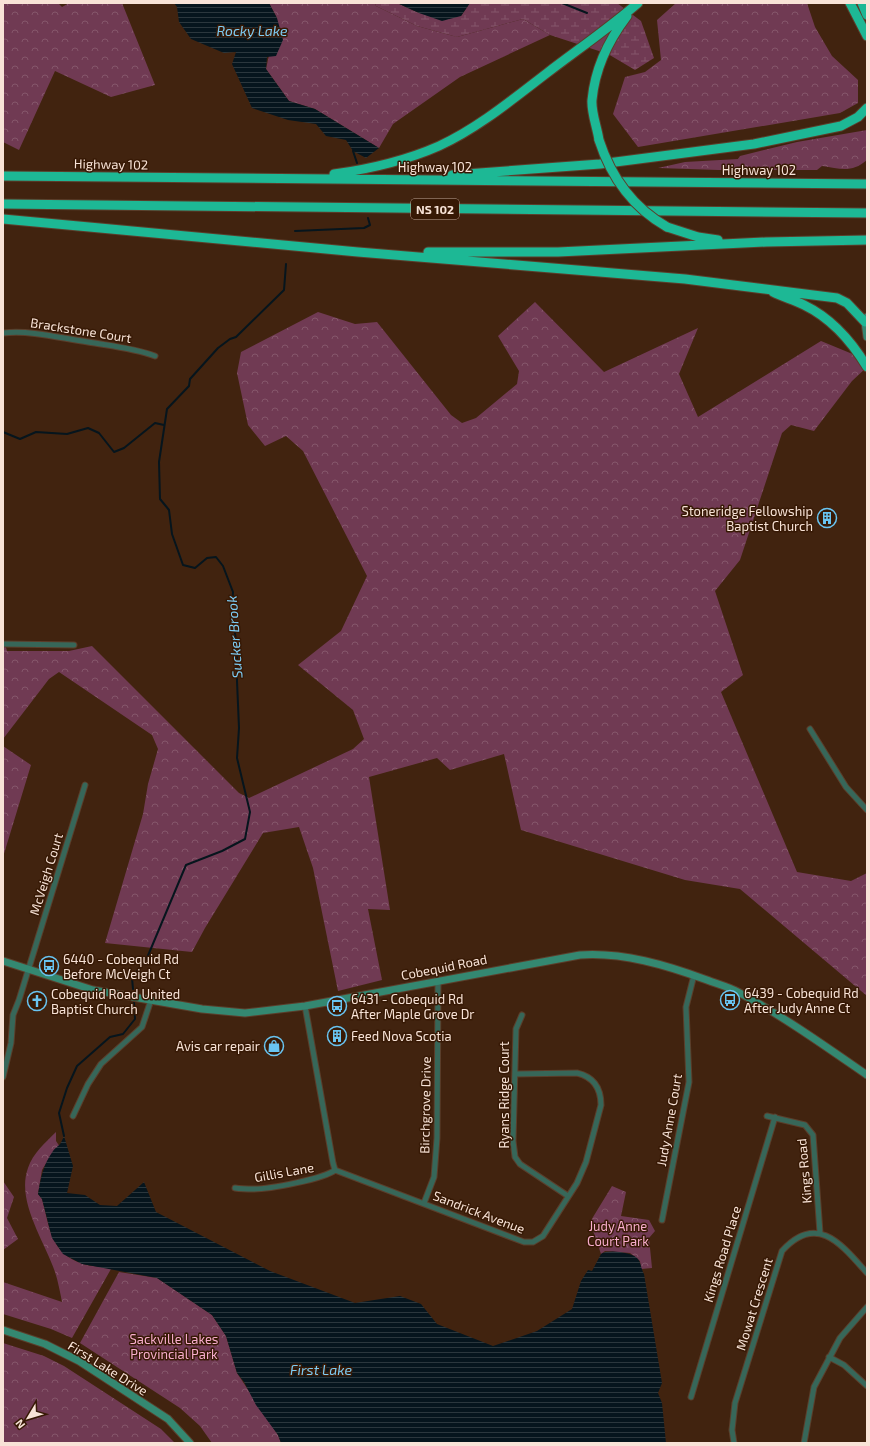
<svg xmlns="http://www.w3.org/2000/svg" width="870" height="1446" viewBox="0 0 870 1446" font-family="'Exo 2',sans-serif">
<defs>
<pattern id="forest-crowns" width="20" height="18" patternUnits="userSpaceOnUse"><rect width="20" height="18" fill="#703a53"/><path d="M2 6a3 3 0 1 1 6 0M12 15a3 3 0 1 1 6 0" fill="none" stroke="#85566b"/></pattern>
<pattern id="wetland-marsh" width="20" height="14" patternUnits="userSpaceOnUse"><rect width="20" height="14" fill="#703a53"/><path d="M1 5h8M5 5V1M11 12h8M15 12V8" fill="none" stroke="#85566b"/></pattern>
<pattern id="water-rules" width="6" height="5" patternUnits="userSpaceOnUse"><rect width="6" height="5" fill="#06151d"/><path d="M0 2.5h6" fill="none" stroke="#2b373d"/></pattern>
</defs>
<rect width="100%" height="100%" fill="#41230f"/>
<path fill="url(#forest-crowns)" d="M3,3H58L62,7L69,3H122L155,85L111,97L55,71L19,150L3,142Z
M269,3H375L376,6L417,26L457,37L523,19L550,35L460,77L393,124L379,148L315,109L289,101L266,69L277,18Z
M676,3H807L815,27L832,56L858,80V103L840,113L638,147L613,114L625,77L645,72L661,60L657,20Z
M867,130V160C852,173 841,169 822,166L817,170H719L658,168L685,162L738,159L740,156L797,142Z
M535,302L604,372L698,328L679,374L698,417L821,341L867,360V367L852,381L814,431L791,425L782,433L740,560L715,591L743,675L721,692L797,872L851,881L867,873V996L740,889L685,880L521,830L504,754L450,770L437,758L369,777L390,910L368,909L382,980L338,991L313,868L299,827L263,833L205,928L192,952L105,943L143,814L148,784L158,749L152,735L59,672L49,679L3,739V637L7,651H69L92,646L239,793L249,798L353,749L364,739L353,710L298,665L341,631L367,576L303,451L286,436L265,446L248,425L237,373L241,352L318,312L355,324L377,322L451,415L462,423L476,418L517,384L519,371L498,336Z
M3,746L31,765L3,857Z
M56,1132V1141L60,1147L53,1152L42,1170L38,1194L42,1199C50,1228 50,1253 83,1264C92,1267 102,1266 111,1269L72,1338L51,1329L3,1314V1282L62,1302C60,1292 58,1281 55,1272C44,1240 16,1201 28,1168C33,1153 45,1143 56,1132Z
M3,1181L14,1197L7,1218L18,1239L3,1250Z
M612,1186L626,1192L621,1216L649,1220L655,1231L649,1238L652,1268L641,1269L640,1261L630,1253L605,1251L601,1254L590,1222Z
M119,1272L157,1278L212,1315L226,1336L237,1373L278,1435L281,1443H212L200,1426L180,1408L80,1343Z
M3,1343L44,1356L64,1366L161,1429L175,1443H3Z"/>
<path fill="url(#wetland-marsh)" d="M375,3H397L419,13L461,16L470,3H617L641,21L654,58L635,70L608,54L550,35L523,19L457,37L417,26L376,6Z"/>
<path fill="url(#water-rules)" d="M174,3H269L277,18L283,40L276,56L267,57L266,69L289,101L315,109L379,148L366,158L353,151L346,140L326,136L316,124L288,120L252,108L232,64L236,52L224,53L191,39L179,22L177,7Z
M397,3H470L461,16L442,21L419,13Z
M64,1136L73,1166L67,1193L85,1195L100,1205L117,1206L144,1182L156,1212L270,1271L355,1303L400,1296L421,1304L437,1324L493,1346L537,1331L572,1309L581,1281L588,1270L592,1271L601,1254C608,1249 632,1252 638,1259C641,1263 641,1269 644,1274L662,1383L658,1393L662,1403L666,1443H281L278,1435L256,1405L244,1382L237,1373L226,1336L212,1315L157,1278L82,1264L63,1254L52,1238L42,1199L38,1194C41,1177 43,1165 53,1151C59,1144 59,1148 64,1136Z"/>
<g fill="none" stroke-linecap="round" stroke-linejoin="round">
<path stroke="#06151d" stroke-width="2" d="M562,3L587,13
M353,151L357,163
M295,231L364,228L370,225L368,218
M3,432L20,439L36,432L67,434L88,428L99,433L114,452L124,448L155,423L164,425
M133,989L132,978L147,958L186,865L222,851L245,839L250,812L237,758L239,728L237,681V648L232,611L233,592L223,566L216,557L207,558L195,568L183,565L172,534L169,510L160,499L159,462L167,409L189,386L190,379L218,348L230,339L236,337L284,290L286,264
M64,1136L59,1113L67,1088L77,1066L110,1037L123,1034L135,1019L134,1003"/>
<defs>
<path id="street" d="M3,333C32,330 60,338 88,342C111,346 133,348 155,356
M3,644L74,645
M810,729L846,787L867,810
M305,1006L333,1163L335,1170L524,1242H533L543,1236L577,1183L586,1162L601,1105C601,1088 594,1077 577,1073L515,1074
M522,1015L516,1029L513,1141L515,1157L520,1164L568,1196
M3,1077L11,1043L13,1015L19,1000L85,785
M73,1116L88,1084L101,1064L142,1027L151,1000
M767,1116L805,1125L813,1135L820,1233
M235,1188C242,1189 248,1189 254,1189C269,1189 324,1179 335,1170
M424,1203L434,1177L437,1138L438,981
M662,1220L689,1082L686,1007L694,975
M829,1357L844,1365L867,1386
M691,1397L775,1117
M734,1443L732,1430L735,1403L782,1251C817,1212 842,1245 867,1273
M804,1443L814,1387L840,1338L867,1307"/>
<path id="secondary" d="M867,317L865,322L867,337
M3,961L93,990L202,1009L245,1013L305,1006L580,955C623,952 666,965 707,980C717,984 729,987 738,992C783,1016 825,1046 867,1075
M3,1330L45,1344L79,1361L168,1419L190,1443"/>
<path id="highway" d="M850,3L867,36
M862,3L867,15
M599,140C597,127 591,112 592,100C595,68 608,41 627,16
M334,174C370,169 405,161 439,146C478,128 513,99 547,73C577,50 609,28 638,3
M452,175L600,164L754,144L841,126L858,117L867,108
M3,176L867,184
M3,204L867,213
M3,219L358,252L685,279L837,298L847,303L865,322
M667,227L698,237L718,240
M428,252H558L766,242L867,240
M773,292C783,297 794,300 804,305C831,318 852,342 867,367"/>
</defs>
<use href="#street" stroke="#5b3e2b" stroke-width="7"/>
<use href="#secondary" stroke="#5b3e2b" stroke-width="9"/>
<use href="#highway" stroke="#5b3e2b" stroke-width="11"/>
<use href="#street" stroke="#376759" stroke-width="5"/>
<use href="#secondary" stroke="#348871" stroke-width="7"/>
<use href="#highway" stroke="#1db895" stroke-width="9"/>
<defs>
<path id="highway-bridge" d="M599,140C611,177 632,207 667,227"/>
</defs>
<use href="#highway-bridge" stroke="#5b3e2b" stroke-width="11" stroke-linecap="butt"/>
<use href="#highway-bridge" stroke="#1db895" stroke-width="9"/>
</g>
<defs>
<symbol id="building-ring" viewBox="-11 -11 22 22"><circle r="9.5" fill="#371905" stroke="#69c4f1" stroke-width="1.5"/><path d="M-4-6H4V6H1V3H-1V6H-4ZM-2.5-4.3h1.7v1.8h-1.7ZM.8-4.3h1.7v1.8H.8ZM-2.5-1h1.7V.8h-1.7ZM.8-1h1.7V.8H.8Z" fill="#69c4f1"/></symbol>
<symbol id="bus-ring" viewBox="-11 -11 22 22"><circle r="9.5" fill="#371905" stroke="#69c4f1" stroke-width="1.5"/><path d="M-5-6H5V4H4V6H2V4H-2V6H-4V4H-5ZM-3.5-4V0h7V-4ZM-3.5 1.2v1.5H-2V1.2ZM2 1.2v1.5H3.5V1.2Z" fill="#69c4f1"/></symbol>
<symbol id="church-ring" viewBox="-11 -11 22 22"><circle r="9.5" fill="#371905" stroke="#69c4f1" stroke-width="1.5"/><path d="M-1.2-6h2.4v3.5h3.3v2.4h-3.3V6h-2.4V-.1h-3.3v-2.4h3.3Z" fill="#69c4f1"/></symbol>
<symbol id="shop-ring" viewBox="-11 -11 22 22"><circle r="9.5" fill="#371905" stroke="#69c4f1" stroke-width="1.5"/><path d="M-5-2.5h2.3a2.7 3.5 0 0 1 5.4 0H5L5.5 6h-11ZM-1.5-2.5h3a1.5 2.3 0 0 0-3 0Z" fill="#69c4f1"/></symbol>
</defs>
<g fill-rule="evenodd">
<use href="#building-ring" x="816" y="507" width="22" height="22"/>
<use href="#bus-ring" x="38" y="955" width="22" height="22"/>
<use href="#bus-ring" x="719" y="989" width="22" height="22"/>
<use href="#church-ring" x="26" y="990" width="22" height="22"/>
<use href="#bus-ring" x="326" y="995" width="22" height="22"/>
<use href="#building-ring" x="326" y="1025" width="22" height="22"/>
<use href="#shop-ring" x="263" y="1035" width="22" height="22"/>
</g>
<g text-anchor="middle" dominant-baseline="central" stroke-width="3" stroke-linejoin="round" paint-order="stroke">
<rect fill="#371905" stroke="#bea698" stroke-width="1" x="411" y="199" width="48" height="20" rx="3"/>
<g font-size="12" font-weight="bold" fill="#f8e3d7">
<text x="435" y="209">NS 102</text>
</g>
<g font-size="13" fill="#f8e3d7" stroke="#371905">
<text transform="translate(111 164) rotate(1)">Highway 102</text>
<text x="435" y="167">Highway 102</text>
<text x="759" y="170">Highway 102</text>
<text transform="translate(81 330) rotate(9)">Brackstone Court</text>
<text transform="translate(46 874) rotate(-73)">McVeigh Court</text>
<text transform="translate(444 967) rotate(-11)">Cobequid Road</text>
<text transform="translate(504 1095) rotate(-90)">Ryans Ridge Court</text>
<text transform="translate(425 1105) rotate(-89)">Birchgrove Drive</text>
<text transform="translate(669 1120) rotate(-80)">Judy Anne Court</text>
<text transform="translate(804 1171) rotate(-95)">Kings Road</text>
<text transform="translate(284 1172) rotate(-10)">Gillis Lane</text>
<text transform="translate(479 1212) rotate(21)">Sandrick Avenue</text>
<text transform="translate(722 1254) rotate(-73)">Kings Road Place</text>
<text transform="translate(754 1304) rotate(-73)">Mowat Crescent</text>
<text transform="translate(108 1368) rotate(32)">First Lake Drive</text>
</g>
<g font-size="13" fill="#f8e3d7" stroke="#371905" text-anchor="start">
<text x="813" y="511" text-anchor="end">Stoneridge Fellowship<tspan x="813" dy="15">Baptist Church</tspan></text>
<text x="63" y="959">6440 - Cobequid Rd<tspan x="63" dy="15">Before McVeigh Ct</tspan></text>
<text x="744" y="993">6439 - Cobequid Rd<tspan x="744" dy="15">After Judy Anne Ct</tspan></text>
<text x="51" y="994">Cobequid Road United<tspan x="51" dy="15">Baptist Church</tspan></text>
<text x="351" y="999">6431 - Cobequid Rd<tspan x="351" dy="15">After Maple Grove Dr</tspan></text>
<text x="351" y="1036">Feed Nova Scotia</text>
<text x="260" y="1046" text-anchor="end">Avis car repair</text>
</g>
<g font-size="13" fill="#f8adcd" stroke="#371905">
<text x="618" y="1226">Judy Anne<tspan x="618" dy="15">Court Park</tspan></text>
<text x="174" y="1339">Sackville Lakes<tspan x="174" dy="15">Provincial Park</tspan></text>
</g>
<g font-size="14" font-style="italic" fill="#7dccf4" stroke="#371905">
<text x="252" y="30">Rocky Lake</text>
<text transform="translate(234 637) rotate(-94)">Sucker Brook</text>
<text x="321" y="1369">First Lake</text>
</g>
</g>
<rect width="870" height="1446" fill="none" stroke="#f8e3d7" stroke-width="8"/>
<g transform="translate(28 1418) rotate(232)" stroke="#371905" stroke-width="3" paint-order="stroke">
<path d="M0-3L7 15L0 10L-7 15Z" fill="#f8e3d7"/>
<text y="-6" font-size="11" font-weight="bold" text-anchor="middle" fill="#f8e3d7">N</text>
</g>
</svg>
